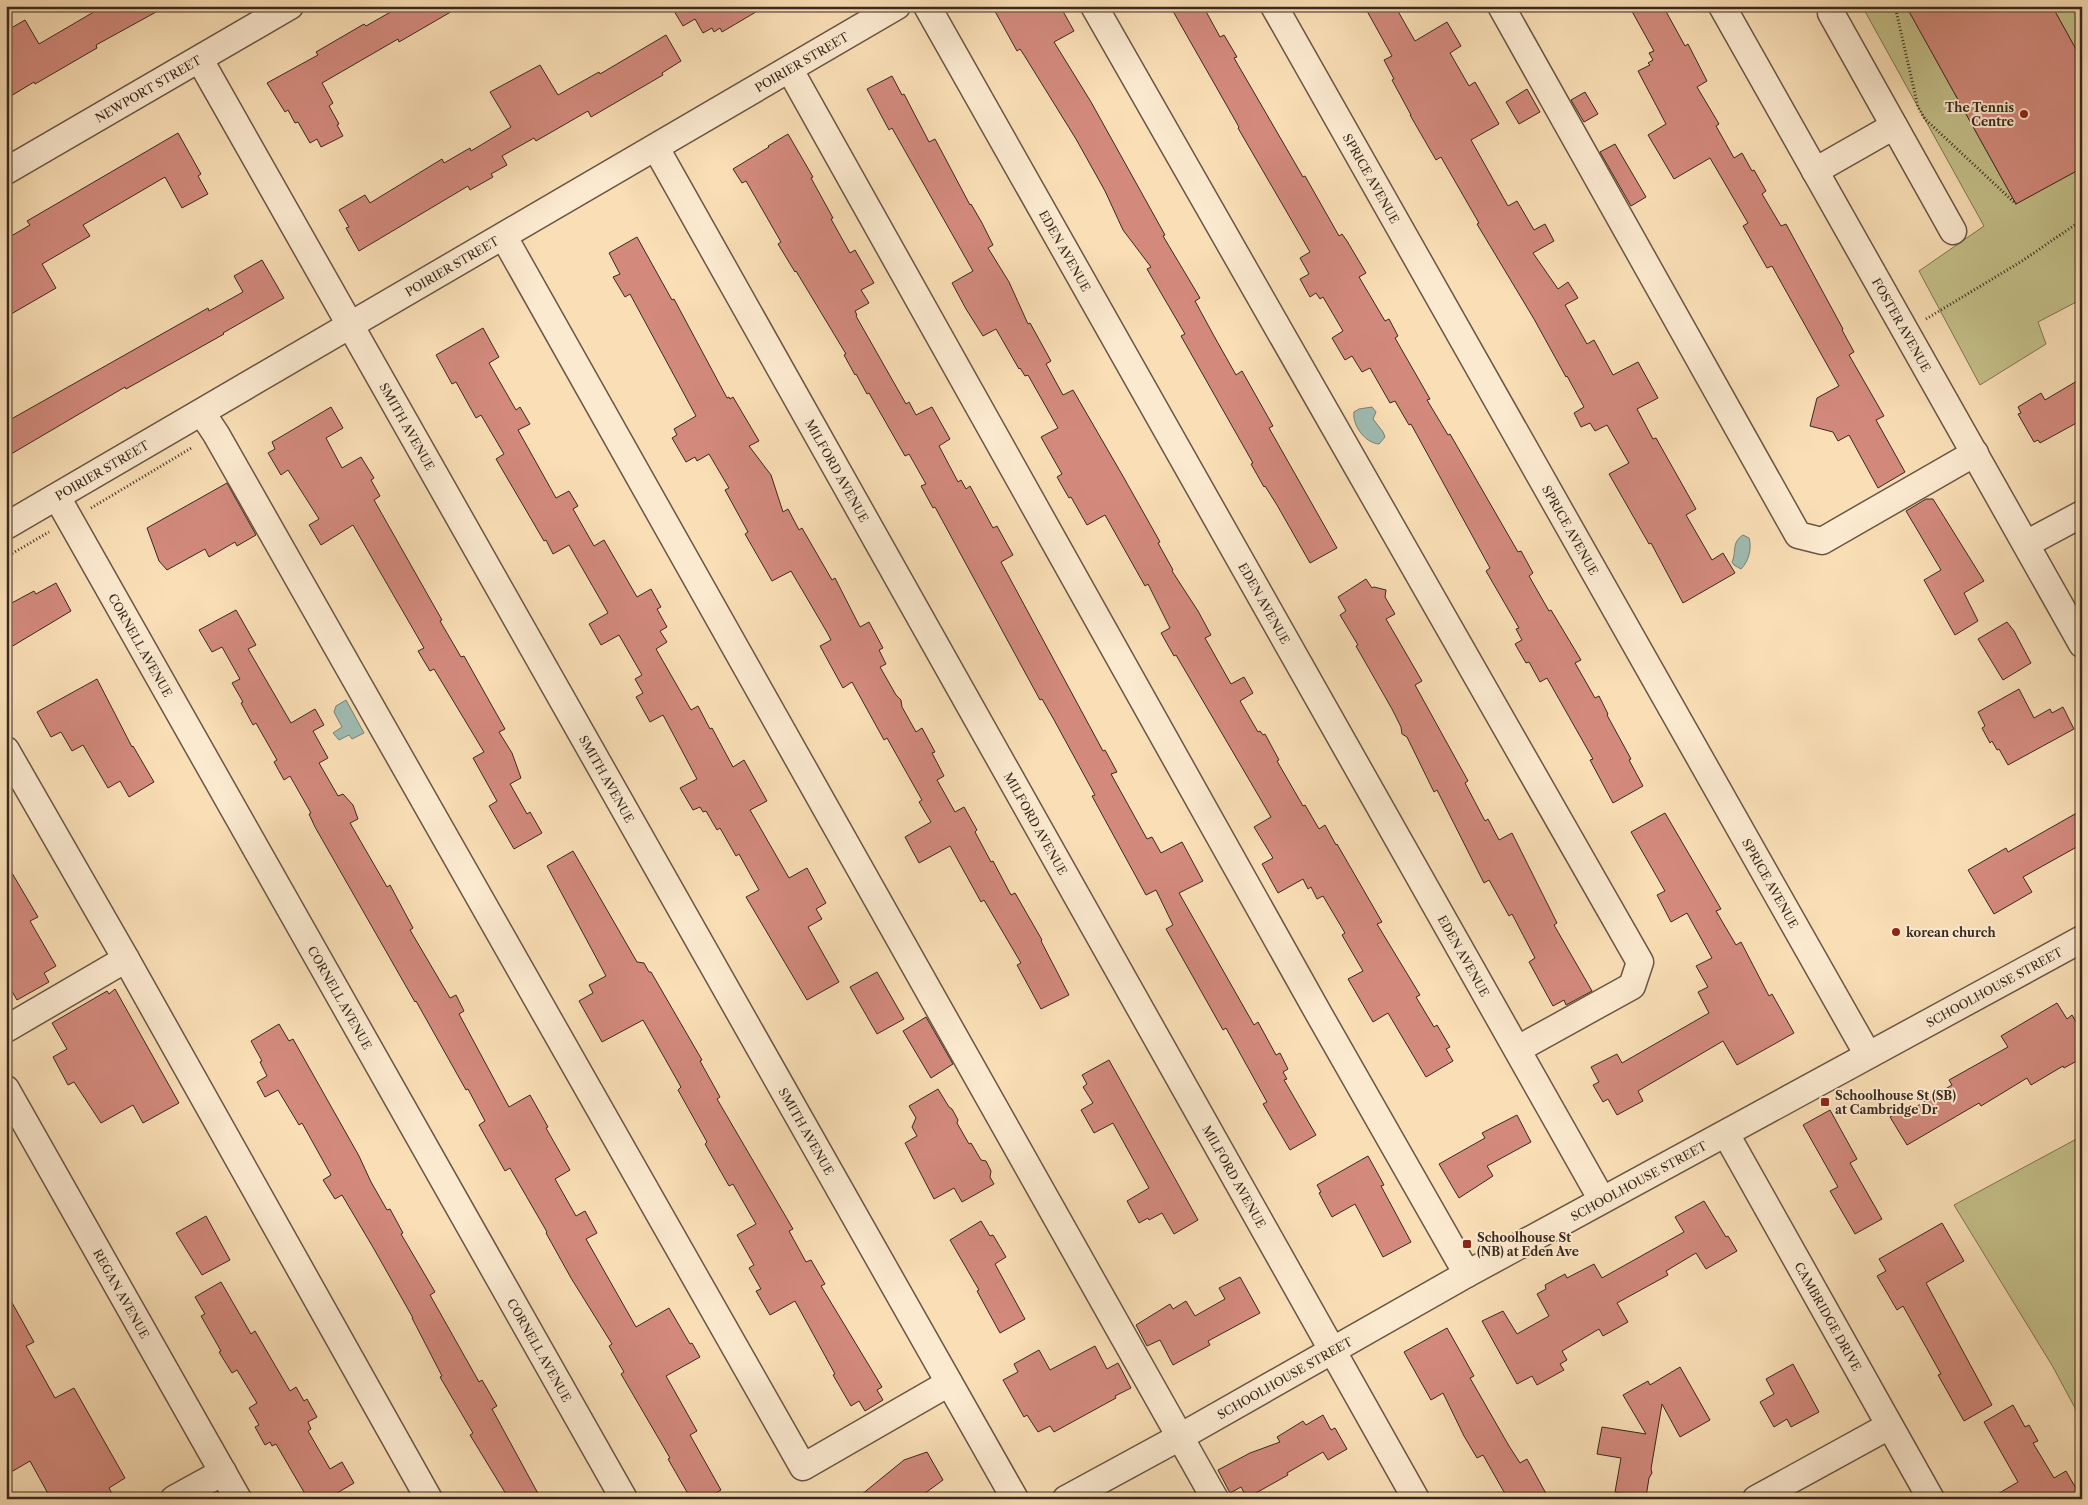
<svg xmlns="http://www.w3.org/2000/svg" width="2088" height="1505" viewBox="0 0 2088 1505" font-family="'Libre Caslon Text',serif">
<rect width="100%" height="100%" fill="#fadfb6"/>
<filter id="stains"><feTurbulence type="fractalNoise" baseFrequency=".004" numOctaves="4"/><feColorMatrix values="0 0 0 0 .2 0 0 0 0 .09 0 0 0 0 .02 0 0 0 .5 -.17"/></filter>
<radialGradient id="worn" r=".72"><stop offset=".6" stop-color="#630" stop-opacity="0"/><stop offset="1" stop-color="#630" stop-opacity=".3"/></radialGradient>
<path fill="#c4c089" stroke="#7f7454" d="M1862,6H1906L2016,204L2082,168V299L2038,322L2046,344L1980,385L1919,271L1984,226Z
M2052,6H2082V60Z
M2082,1136V1421L2053,1367L1954,1205Z"/>
<path fill="#9fbcb2" stroke="#778177" d="M1372,407L1376,412L1373,419L1383,432L1385,437L1379,444C1365,443 1352,425 1354,412L1359,409Z
M1743,535L1749,538C1752,548 1749,561 1741,569L1734,565L1732,562C1737,551 1731,543 1743,535Z
M346,700L364,733L352,739L349,735L339,740L333,733L342,727L334,712L336,706Z"/>
<path fill="#d38a7d" stroke="#3a291e" d="M104,6H167L96,45L97,48L35,84L34,82L6,99V31L25,20L39,44Z
M401,6H461L399,42L398,39L322,83L333,103L329,106L339,124L337,125L343,136L321,147L317,139L310,143L298,122L295,123L288,110L285,112L267,83L318,55L316,52L364,24L366,26Z
M671,6H766L722,32L720,28L714,32L712,28L703,33L695,19L683,26Z
M992,6H1060L1074,31L1054,42L1091,102L1165,235L1163,236L1200,298L1195,301L1214,336L1236,375L1242,371L1273,426L1269,428L1337,548L1310,563L1277,505L1265,486L1264,487L1251,464L1253,463L1181,336L1185,334L1147,269L1151,267L1123,230L1105,191L1076,139L1024,55L1020,49L1017,51Z
M1170,6H1203L1220,37L1224,35L1237,57L1234,58L1303,177L1305,176L1339,236L1342,234L1347,241L1366,273L1359,277L1385,321L1389,319L1398,336L1395,338L1430,399L1427,400L1448,435L1450,434L1518,552L1521,551L1533,573L1529,576L1549,611L1551,610L1581,660L1575,663L1595,698L1599,696L1608,714L1607,715L1631,759L1629,760L1643,786L1613,803L1590,760L1593,759L1547,678L1540,682L1529,662L1526,663L1515,644L1522,640L1516,629L1519,628L1486,571L1490,568L1411,424L1409,425L1395,401L1390,403L1370,368L1362,372L1352,356L1345,360L1332,338L1343,331L1323,297L1320,299L1316,293L1310,297L1300,279L1309,274L1300,258L1310,252L1238,128L1239,127Z
M1376,6H1395L1415,41L1447,22L1461,46L1450,53L1469,86L1475,82L1499,124L1471,140L1508,206L1517,201L1534,230L1545,224L1554,241L1533,253L1558,289L1568,282L1578,298L1565,305L1587,344L1594,340L1613,375L1638,362L1658,398L1637,409L1653,439L1656,438L1696,509L1686,515L1712,560L1723,553L1735,573L1683,603L1651,543L1649,544L1609,474L1629,463L1607,425L1595,431L1590,423L1581,427L1574,413L1584,407L1567,376L1566,377L1534,319L1477,224L1479,223L1441,157L1436,160L1410,115H1411L1392,80L1394,79L1384,60L1392,56L1367,11Z
M1629,6H1663L1685,46L1688,44L1707,81L1697,87L1719,124L1716,126L1734,158L1742,153L1752,171L1754,170L1766,191L1762,194L1781,226L1786,224L1843,329L1842,330L1854,352L1849,355L1884,416L1876,420L1905,472L1878,488L1849,435L1838,441L1833,432L1810,426L1817,398L1839,386L1772,266L1767,268L1743,226L1748,223L1710,158L1674,179L1648,135L1666,124L1638,71L1650,65L1648,63L1653,60L1649,53L1654,51Z
M1906,6H2052L2082,60V168L2016,204Z
M666,35L681,61L662,73L663,75L591,117L588,111L536,141L534,138L502,156L507,165L491,174L493,177L470,190L468,186L359,251L346,228L349,227L339,210L365,195L370,203L442,159L444,163L470,148L471,151L511,127L490,92L540,65L558,95L599,72L600,74Z
M892,76L902,95L904,94L929,142L935,139L970,205L971,204L982,223L993,245L988,248L1009,282L1028,324L1030,323L1051,361L1046,364L1063,395L1073,390L1124,478L1160,542L1158,543L1173,570L1172,571L1198,611L1211,635L1205,638L1231,684L1244,677L1253,693L1240,701L1258,732L1260,731L1263,735L1265,734L1279,760L1277,761L1303,806L1305,805L1319,829L1325,825L1336,845L1337,844L1382,922L1377,924L1420,995L1416,997L1434,1027L1437,1025L1450,1047L1446,1049L1453,1061L1426,1077L1388,1013L1373,1022L1348,979L1363,971L1342,935L1345,933L1323,896L1317,899L1311,887L1308,889L1303,879L1278,893L1262,864L1273,858L1254,827L1271,817L1176,655L1174,656L1161,633L1170,628L1148,584L1145,586L1105,515L1087,525L1071,497L1069,498L1057,477L1062,474L1041,437L1058,428L1028,375L1025,376L1020,368L1019,369L996,329L983,336L966,309L952,283L973,271L892,128L889,130L867,89Z
M1527,89L1540,112L1519,124L1506,102Z
M1585,92L1598,114L1584,122L1571,100Z
M178,133L201,174L198,176L208,194L182,208L165,177L83,225L90,236L42,264L56,288L6,317V239L30,225L27,221Z
M788,134L813,177L811,178L833,218L831,219L850,253L855,250L874,283L861,290L869,303L855,311L857,315L856,316L906,404L909,402L916,415L932,407L950,439L939,446L958,482L961,480L966,489L970,486L993,528L997,526L1013,555L1001,562L1103,751L1105,750L1117,772L1111,774L1147,839L1152,837L1161,853L1182,842L1203,881L1179,893L1254,1025L1258,1022L1276,1055L1280,1053L1288,1069L1283,1072L1287,1079L1284,1080L1316,1135L1290,1150L1263,1104L1267,1102L1226,1028L1223,1030L1166,929L1173,925L1156,890L1146,895L1092,796L1095,795L1053,718L1042,699L1040,700L935,507L933,508L921,486L926,484L909,454L905,456L869,393L867,394L856,374L855,375L844,355L846,354L796,271L795,272L778,244L781,242L746,181L742,183L733,169L769,147L768,146Z
M1615,144L1646,197L1631,206L1600,152Z
M637,237L672,300L674,299L727,398L729,397L730,399L733,397L759,441L749,446L771,475L783,512L788,509L799,530L802,528L832,580L835,578L860,627L869,622L883,648L879,650L886,664L880,667L896,695L901,700L902,707L916,732L922,728L935,752L932,753L944,776L937,780L955,812L964,807L977,830L975,832L991,862L993,861L1011,895L1015,893L1042,940L1041,941L1069,995L1041,1009L1017,965L1021,963L984,900L981,902L950,846L919,863L905,837L931,822L919,802L922,800L887,738L884,740L852,682L843,688L820,646L831,640L828,634L791,571L772,581L745,534L748,532L725,490L729,488L709,454L697,461L695,457L686,462L672,438L677,435L674,429L696,416L630,294L625,297L613,277L620,274L609,253Z
M262,260L284,298L223,333L224,334L126,389L125,387L6,457V422L208,308L209,311L243,292L234,276Z
M483,328L499,357L489,363L516,410L520,407L530,424L518,430L556,498L569,491L578,506L573,509L594,546L604,540L637,597L651,589L661,607L657,609L667,627L660,631L667,642L656,649L691,710L698,706L710,729L712,728L733,767L744,760L767,801L750,810L789,878L807,868L826,903L816,909L822,919L808,927L839,982L807,1000L746,897L759,890L739,854L736,856L720,828L717,830L706,811L703,812L700,807L693,810L680,788L697,779L663,715L650,722L636,697L643,693L635,679L642,675L619,635L601,645L589,624L608,613L569,545L553,554L546,540L544,541L496,459L504,454L481,415L476,418L456,382L452,384L436,355Z
M2082,378V420L2040,443L2038,440L2034,442L2018,414L2021,413L2018,407L2041,393L2045,400Z
M331,407L343,428L326,438L342,468L361,457L374,478L371,480L380,496L374,500L442,620L440,621L461,657L464,656L505,729L499,732L512,753L521,778L510,784L527,814L530,812L542,833L514,849L489,806L497,801L473,758L484,752L434,669L430,671L418,651L424,648L353,525L321,545L309,525L319,519L288,470L281,475L268,453L275,449L272,442Z
M227,483L256,535L237,546L235,542L209,557L205,549L167,570L159,561L147,528Z
M1926,499H1933L1984,581L1964,593L1978,621L1955,635L1924,580L1941,570L1906,511Z
M1366,579L1372,588L1374,587L1386,590L1385,597L1395,614L1386,619L1422,681L1415,685L1468,781L1465,783L1485,821L1488,819L1499,840L1512,833L1557,923L1554,925L1592,991L1566,1005L1564,1000L1553,1006L1529,962L1535,958L1512,914L1509,916L1489,880L1484,883L1437,790L1434,792L1407,737L1402,734L1401,727L1392,709L1356,646L1358,645L1340,615L1346,611L1338,597Z
M56,583L71,611L6,650V606L34,591L36,594Z
M236,610L256,645L248,649L291,723L315,709L324,725L313,731L328,758L319,763L338,796L343,794L353,805L358,819L350,823L387,887L390,885L413,928L410,930L450,998L456,995L464,1011L459,1014L509,1107L530,1095L548,1127L546,1128L570,1170L555,1179L576,1216L585,1211L597,1233L586,1239L636,1327L669,1308L690,1344L692,1343L700,1357L666,1376L697,1431L690,1435L721,1490L706,1499H691L668,1459L670,1458L621,1374L624,1372L609,1346L612,1344L571,1278L546,1233L547,1232L510,1168L505,1171L479,1125L485,1121L468,1089L466,1090L416,1001L415,1002L315,827L309,814L311,813L290,776L284,780L274,762L277,760L256,723L253,725L241,703L243,702L232,683L240,679L222,647L212,652L199,630Z
M2007,622L2014,631L2031,663L2003,680L1978,639Z
M97,679L132,747L133,746L154,782L129,797L120,781L108,788L83,745L72,751L61,732L51,737L37,712Z
M2019,689L2034,718L2050,709L2052,713L2063,707L2074,729L2008,765L1999,749L1997,750L1992,741L1990,743L1982,728L1985,726L1978,712Z
M2082,810V844L2023,877L2032,892L1994,914L1968,870L2006,848L2008,852Z
M1665,813L1721,909L1716,911L1736,945L1741,942L1769,996L1772,994L1794,1033L1737,1065L1723,1041L1638,1091L1643,1101L1617,1115L1608,1099L1603,1102L1593,1085L1599,1082L1591,1067L1617,1054L1622,1063L1709,1013L1698,992L1708,987L1696,966L1712,958L1687,913L1671,922L1657,895L1665,891L1631,832Z
M573,851L637,962L644,963L649,972H651L702,1060L700,1061L720,1097L717,1099L793,1229L789,1231L806,1262L811,1260L825,1284L821,1286L882,1387L877,1390L883,1400L865,1411L859,1401L851,1406L833,1375L835,1374L795,1301L770,1315L756,1291L761,1289L749,1268L754,1265L737,1235L756,1224L733,1184L729,1186L705,1144L707,1142L678,1090L681,1087L643,1020L602,1042L579,1001L593,993L589,985L606,976L547,866Z
M6,863L38,917L30,921L56,966L44,973L49,982L17,1000L6,981Z
M877,972L904,1019L877,1034L850,987Z
M115,989L179,1103L143,1123L133,1105L101,1123L74,1082L68,1085L53,1057L67,1049L52,1023L107,991L109,994Z
M2057,1003L2067,1019L2072,1015L2082,1032V1058L2064,1068L2063,1066L2031,1085L2027,1078L1981,1106L1979,1103L1907,1145L1890,1117L1912,1105L1914,1108L1952,1085L1949,1080L2008,1047L2001,1036Z
M926,1017L953,1064L931,1078L903,1031Z
M279,1024L289,1041L293,1039L359,1156L371,1182L387,1210L390,1209L403,1233L401,1234L435,1292L430,1295L479,1382L482,1380L497,1406L492,1409L541,1499H509L470,1435L473,1433L440,1377L442,1376L412,1318H413L374,1249L342,1195L335,1199L323,1180L331,1175L302,1123L299,1125L278,1090L265,1097L257,1082L267,1076L260,1062L262,1061L251,1041Z
M1109,1060L1198,1220L1174,1234L1162,1213L1149,1220L1148,1218L1139,1223L1127,1201L1149,1188L1113,1123L1094,1133L1081,1110L1093,1103L1083,1087L1087,1084L1082,1075Z
M938,1089L949,1107L952,1109L958,1120L957,1123L969,1144L971,1143L981,1160L986,1161L991,1171L990,1177L994,1184L962,1202L954,1188L934,1199L905,1143L917,1136L912,1127L916,1118L909,1106Z
M1830,1110L1857,1159L1850,1163L1882,1219L1855,1234L1830,1191L1838,1187L1803,1125Z
M1517,1115L1531,1142L1487,1166L1493,1176L1459,1198L1439,1164L1485,1138L1482,1133Z
M1368,1156L1384,1185L1381,1186L1411,1242L1383,1257L1355,1204L1332,1217L1319,1193L1321,1192L1317,1185Z
M1704,1201L1726,1237L1728,1236L1737,1251L1706,1269L1696,1253L1666,1271L1668,1275L1617,1303L1628,1322L1603,1336L1599,1329L1562,1351L1567,1360L1560,1364L1564,1370L1537,1385L1532,1376L1517,1384L1482,1321L1503,1311L1517,1334L1549,1316L1537,1294L1546,1289L1545,1285L1565,1274L1567,1278L1594,1264L1602,1278L1684,1232L1675,1217Z
M206,1216L230,1260L202,1275L176,1233Z
M981,1221L990,1236L993,1235L1006,1257L995,1264L1025,1319L1000,1333L977,1291L979,1290L950,1240Z
M1942,1223L1964,1261L1926,1283L1992,1405L1964,1421L1938,1375L1941,1374L1903,1306L1897,1310L1877,1276L1886,1271L1879,1259Z
M1240,1277L1260,1313L1208,1341L1210,1345L1173,1365L1160,1340L1147,1346L1136,1325L1170,1304L1173,1309L1186,1301L1195,1316L1225,1299L1219,1288Z
M221,1282L251,1334L255,1331L290,1391L296,1387L304,1401L307,1399L317,1417L308,1422L311,1429L308,1431L330,1469L342,1462L354,1483L327,1499H308L276,1444L272,1446L270,1442L265,1445L255,1427L259,1425L249,1408L257,1403L237,1370L232,1373L219,1352L221,1351L201,1316L205,1314L195,1297Z
M6,1292L34,1342L26,1346L55,1398L74,1388L125,1478L109,1488L115,1499H51L30,1461L6,1475Z
M1447,1328L1474,1376L1470,1378L1509,1446L1520,1463L1527,1459L1549,1499H1508L1483,1455L1477,1458L1464,1436L1443,1393L1431,1400L1404,1352Z
M1095,1346L1107,1369L1118,1363L1131,1388L1115,1396L1116,1398L1054,1432L1050,1426L1038,1432L1027,1415L1024,1417L1003,1380L1018,1372L1014,1364L1039,1350L1050,1370Z
M1793,1364L1819,1412L1791,1427L1787,1419L1774,1427L1760,1402L1774,1394L1766,1379Z
M1680,1367L1710,1420L1680,1437L1662,1404L1651,1469L1652,1473L1649,1478L1646,1497L1615,1492L1621,1458L1597,1454L1602,1427L1646,1434L1623,1395L1648,1381L1650,1385Z
M2013,1405L2025,1427L2029,1425L2038,1441L2033,1443L2054,1478L2066,1471L2082,1499H1989L2018,1482L1984,1422Z
M1323,1415L1331,1430L1335,1428L1347,1449L1328,1460L1323,1452L1287,1473L1288,1475L1247,1498L1241,1487L1230,1493L1218,1470L1250,1453L1280,1442L1277,1437L1303,1421L1306,1425Z
M927,1452L943,1480L924,1494L912,1499H856L904,1460Z"/>
<g fill="none" stroke-linecap="round" stroke-linejoin="round">
<defs>
<g id="minor">
<path id="s1" d="M927,6L1602,1200"/>
<path d="M1094,6L1640,962L1632,986L1518,1049"/>
<path id="s2" d="M1274,6L1868,1055"/>
<path d="M1501,6L1798,535L1822,541L1975,453"/>
<path id="s3" d="M1722,6L2082,644"/>
<path d="M1831,13L1953,231"/>
<path id="s4" d="M200,60L1015,1499"/>
<path d="M790,70L1320,1016L1467,1274"/>
<path id="s5" d="M656,148L1416,1499"/>
<path id="s6" d="M6,171L290,6"/>
<path d="M1815,171L1894,126"/>
<path d="M504,237L1215,1499"/>
<path d="M202,413L216,434L803,1467L949,1383"/>
<path id="s7" d="M57,497L624,1499"/>
<path id="s8" d="M6,526L897,6"/>
<path d="M2026,544L2082,514"/>
<path d="M6,750L126,959"/>
<path d="M6,1029L126,959L429,1499"/>
<path id="s9" d="M6,1089L238,1499"/>
<path id="s10" d="M1726,1134L1931,1499"/>
<path d="M174,1499L223,1472"/>
<path id="s11" d="M1066,1499L1180,1437L1467,1274L2082,939"/>
<path d="M1756,1499L1889,1426"/>
</g>
</defs>
<use href="#minor" stroke="#6a5644" stroke-width="29"/>
<path stroke="#3a291e" stroke-width="3" stroke-dasharray="1 2.5" stroke-linecap="butt" d="M1895,6L1918,107L1925,119L2016,204
M1926,319L2022,261L2082,220
M91,508L193,447
M6,557L49,532"/>
<use href="#minor" stroke="#fcead0" stroke-width="26"/>
</g>
<g fill="#8f2418" stroke="#fcead0" stroke-width="2">
<circle cx="2024" cy="114" r="5"/>
<circle cx="1896" cy="932" r="5"/>
<rect x="1820" y="1097" width="10" height="10" rx="2.5"/>
<rect x="1462" y="1239" width="10" height="10" rx="2.5"/>
</g>
<g text-anchor="middle" dominant-baseline="central" stroke-width="4" stroke-linejoin="round" paint-order="stroke">
<g font-size="12" fill="#3a291e" stroke="#fcead0">
<text stroke="none"><textPath href="#s8" startOffset="921">POIRIER STREET</textPath></text>
<text stroke="none"><textPath href="#s6" startOffset="164">NEWPORT STREET</textPath></text>
<text stroke="none"><textPath href="#s2" startOffset="198">SPRICE AVENUE</textPath></text>
<text stroke="none"><textPath href="#s1" startOffset="281">EDEN AVENUE</textPath></text>
<text stroke="none"><textPath href="#s8" startOffset="516">POIRIER STREET</textPath></text>
<text stroke="none"><textPath href="#s3" startOffset="366">FOSTER AVENUE</textPath></text>
<text stroke="none"><textPath href="#s4" startOffset="421">SMITH AVENUE</textPath></text>
<text stroke="none"><textPath href="#s5" startOffset="370">MILFORD AVENUE</textPath></text>
<text stroke="none"><textPath href="#s8" startOffset="111">POIRIER STREET</textPath></text>
<text stroke="none"><textPath href="#s2" startOffset="602">SPRICE AVENUE</textPath></text>
<text stroke="none"><textPath href="#s1" startOffset="686">EDEN AVENUE</textPath></text>
<text stroke="none"><textPath href="#s7" startOffset="170">CORNELL AVENUE</textPath></text>
<text stroke="none"><textPath href="#s4" startOffset="826">SMITH AVENUE</textPath></text>
<text stroke="none"><textPath href="#s5" startOffset="775">MILFORD AVENUE</textPath></text>
<text stroke="none"><textPath href="#s2" startOffset="1008">SPRICE AVENUE</textPath></text>
<text stroke="none"><textPath href="#s1" startOffset="1091">EDEN AVENUE</textPath></text>
<text stroke="none"><textPath href="#s11" startOffset="1060">SCHOOLHOUSE STREET</textPath></text>
<text stroke="none"><textPath href="#s7" startOffset="575">CORNELL AVENUE</textPath></text>
<text stroke="none"><textPath href="#s4" startOffset="1231">SMITH AVENUE</textPath></text>
<text stroke="none"><textPath href="#s5" startOffset="1180">MILFORD AVENUE</textPath></text>
<text stroke="none"><textPath href="#s11" startOffset="655">SCHOOLHOUSE STREET</textPath></text>
<text stroke="none"><textPath href="#s9" startOffset="235">REGAN AVENUE</textPath></text>
<text stroke="none"><textPath href="#s10" startOffset="209">CAMBRIDGE DRIVE</textPath></text>
<text stroke="none"><textPath href="#s7" startOffset="980">CORNELL AVENUE</textPath></text>
<text stroke="none"><textPath href="#s11" startOffset="250">SCHOOLHOUSE STREET</textPath></text>
</g>
<g font-size="12" font-weight="bold" fill="#3a291e" stroke="#fcead0" text-anchor="start">
<text x="2014" y="107" text-anchor="end">The Tennis<tspan x="2014" dy="14">Centre</tspan></text>
<text x="1906" y="932">korean church</text>
<text x="1835" y="1095">Schoolhouse St (SB)<tspan x="1835" dy="14">at Cambridge Dr</tspan></text>
<text x="1477" y="1237">Schoolhouse St<tspan x="1477" dy="14">(NB) at Eden Ave</tspan></text>
</g>
</g>
<rect width="2088" height="1505" fill="none" stroke="#fadfb6" stroke-width="25"/>
<rect x="8" y="8" width="2073" height="1490" fill="none" stroke="#3a291e" stroke-width="2.5"/>
<rect x="12" y="12" width="2063" height="1480" fill="none" stroke="#3a291e"/>
<rect width="100%" height="100%" filter="url(#stains)"/>
<rect width="100%" height="100%" fill="url(#worn)"/>
</svg>
